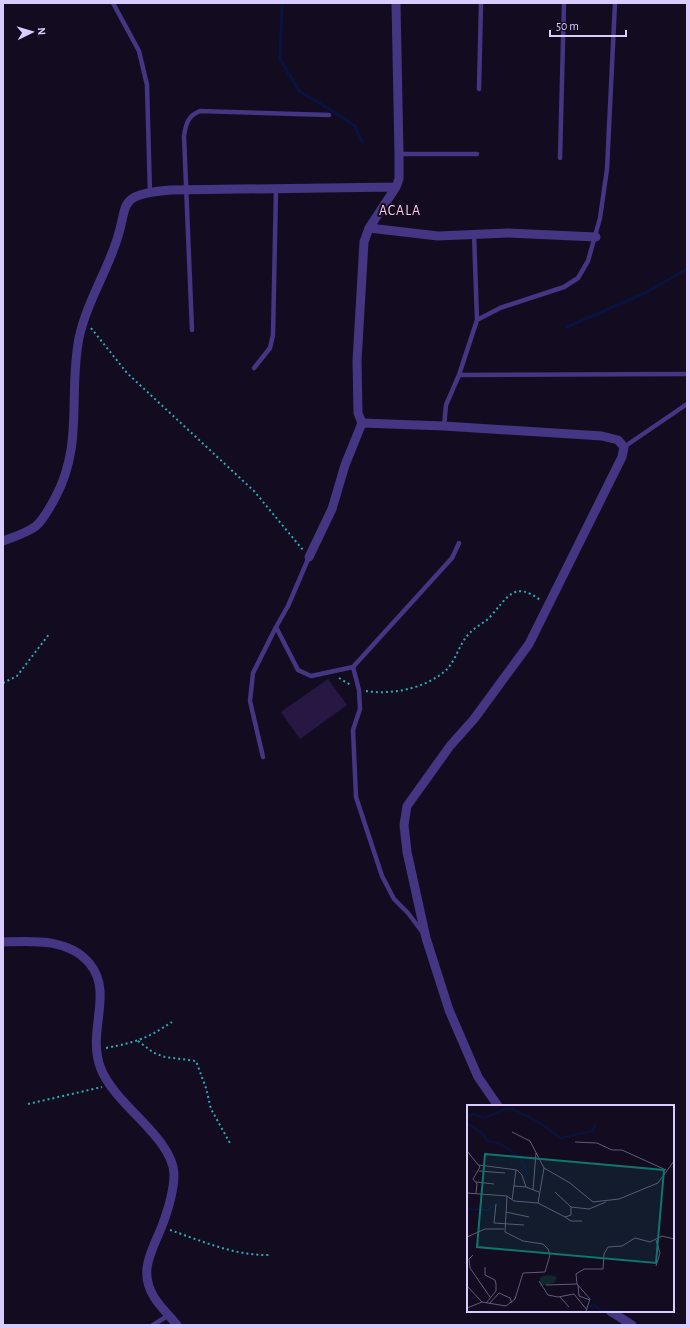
<svg xmlns="http://www.w3.org/2000/svg" width="690" height="1328" viewBox="0 0 690 1328" font-family="'Alegreya Sans',sans-serif">
<rect width="100%" height="100%" fill="#130c21"/>
<g fill="none" stroke-linecap="round" stroke-linejoin="round">
<path stroke="#08143f" stroke-width="3" d="M282,3L280,59L299,91L339,115L355,126L362,142
M567,327L645,293L687,269"/>
</g>
<path fill="#271843" d="M328,679L347,705L300,739L281,712Z"/>
<g fill="none" stroke-linecap="round" stroke-linejoin="round">
<path stroke="#2aaab5" stroke-width="2" stroke-dasharray="2 3" stroke-linecap="butt" d="M91,328L127,373L254,491L303,550
M339,678L351,685
M3,683L17,676L50,633
M366,691C391,695 423,689 444,672C455,663 458,647 467,636C473,628 483,624 490,617C507,598 514,580 540,600
M138,1041L154,1053L165,1057L196,1061L206,1088L211,1109L231,1145
M106,1048C137,1042 146,1039 172,1022
M28,1104L102,1087
M170,1230C202,1241 235,1256 270,1255"/>
<path stroke="#443682" stroke-width="4.5" d="M113,3L139,51L147,85L150,193
M479,89L481,3
M399,154H477
M560,158L564,3
M474,234L477,320
M192,330L184,136C186,123 188,116 200,111L329,115
M254,368L270,348L273,335L276,189
M459,375L687,374
M444,426L446,405L459,375L477,320L500,308L564,287L578,278L588,261L600,218L607,169L615,3
M624,447L687,404
M309,557L288,606L276,627L298,670L311,676L353,667L359,690L360,709L353,730L356,797L382,876L394,899L408,913L423,933
M353,667L452,558L459,543
M263,757L250,701L253,673L276,627
M153,1325L169,1315"/>
<path stroke="#443682" stroke-width="9" d="M369,228L438,236L508,233L596,237
M362,423L444,426L602,436L618,440L624,447L622,457L529,644L474,719L450,746L407,806L404,825L407,852L426,938L449,1010L478,1077L498,1106
M3,541C14,537 27,533 36,526C44,519 50,507 55,498C84,445 68,394 79,338C86,306 103,278 114,248C131,205 112,195 170,190L396,187L399,179V154L396,3
M309,557L332,509L345,465L362,423L358,413L357,361L364,242L369,228L396,187
M3,942C33,941 69,938 90,964C114,994 86,1032 101,1069C115,1105 173,1138 174,1174C174,1191 168,1210 162,1226C152,1251 138,1271 154,1297C160,1307 170,1316 177,1325
M610,1311L632,1325"/>
</g>
<g text-anchor="middle" dominant-baseline="central" stroke-width="4" stroke-linejoin="round" paint-order="stroke">
<g font-size="14" letter-spacing="1" fill="#ffcee6" stroke="#130c21">
<text x="400" y="211">ACALA</text>
</g>
</g>
<g transform="translate(467 1105)">
<rect width="207" height="207" fill="#130c21"/>
<path d="M83,170L90,172L87,178L73,181V172Z" fill="#0f282b"/>
<path fill="none" stroke="#08143f" stroke-width="2" d="M0,12L6,9L18,13L38,4H46L70,16L94,33L125,26L129,19M0,18L16,29L20,36L32,38L53,52L61,69M0,104L21,105L33,95M122,202L128,200L134,206H150"/>
<path fill="none" stroke="#63597a" stroke-width="1" d="M45,27L63,36L77,63L103,78L126,97L152,94L191,78L207,56M108,37L130,38L145,45H155L199,65M0,46L13,62L6,74L10,79L9,88M12,60L50,65L55,70L59,82L72,87M12,66L38,68M9,77L27,79M47,81L59,82M66,85L69,48M88,87L104,102M0,88L40,91L38,127L56,136L76,139L81,144L83,150L78,167L56,168L48,194L39,201L15,197L0,181M40,91L47,96L71,98L98,112L104,110V102L122,104L139,97M45,95L49,65M71,98L77,63M29,99L27,118L57,120M39,107L62,112M98,112L104,116H115M0,132L18,124H37M6,150L2,154L3,163L23,192M189,161L193,148L189,135M18,162V170L28,175L29,179V186L19,198M72,176L81,190L91,192L107,189L120,205M79,180L110,179M111,180L112,191L123,195M93,192L102,202M22,199L32,188L43,193L45,198M0,203L15,197M119,206L123,194L110,179L109,169L117,164H136L137,149L141,142L155,141L168,133L183,137L195,131L207,134"/>
<path fill="#0f766e" fill-opacity="0.15" stroke="#0f766e" stroke-width="2" d="M18,49L197,65L189,158L10,142Z"/>
<rect width="207" height="207" fill="none" stroke="#daccff" stroke-width="2"/>
</g>
<rect width="690" height="1328" fill="none" stroke="#daccff" stroke-width="8"/>
<g transform="translate(32 32) rotate(85)" stroke="#130c21" stroke-width="3" paint-order="stroke">
<path d="M0-3L7 15L0 10L-7 15Z" fill="#daccff"/>
<text y="-6" font-size="11" font-weight="bold" text-anchor="middle" fill="#daccff">N</text>
</g>
<path d="M550 30v6h76v-6" fill="none" stroke="#daccff" stroke-width="2"/>
<text x="556" y="30" font-size="12" fill="#daccff" stroke="#130c21" stroke-width="3" paint-order="stroke">50 m</text>
</svg>
